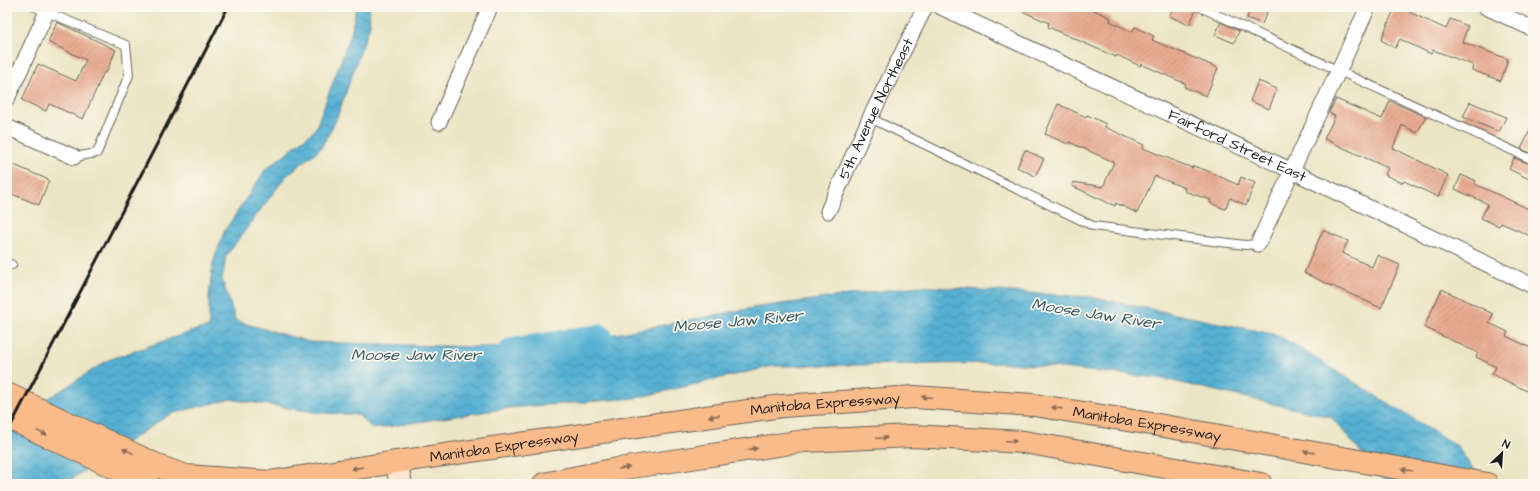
<svg xmlns="http://www.w3.org/2000/svg" width="1540" height="491" viewBox="0 0 1540 491" font-family="'Architects Daughter',sans-serif">
<defs>
<pattern id="water-waves" width="16" height="10" patternUnits="userSpaceOnUse"><rect width="16" height="10" fill="#55b0d3"/><path d="M0 5q4-4 8 0t8 0" fill="none" stroke="#468eaa"/></pattern>
<pattern id="building-hatch" width="6" height="6" patternUnits="userSpaceOnUse"><rect width="6" height="6" fill="#e8aa90"/><path d="M-1 1l2-2M0 6l6-6M5 7l2-2" fill="none" stroke="#c6927c"/></pattern>
</defs>
<rect width="100%" height="100%" fill="#fbf7ec"/>
<filter id="ink" filterUnits="userSpaceOnUse"><feTurbulence type="fractalNoise" baseFrequency=".025" numOctaves="2"/><feDisplacementMap in="SourceGraphic" scale="8" xChannelSelector="R" yChannelSelector="G"/><feConvolveMatrix kernelMatrix="1 2 1 2 8 2 1 2 1" color-interpolation-filters="sRGB"/></filter>
<filter id="wash" filterUnits="userSpaceOnUse"><feTurbulence type="fractalNoise" baseFrequency=".012" numOctaves="4" result="noise"/><feDisplacementMap in="SourceGraphic" scale="16" xChannelSelector="R" yChannelSelector="G"/><feGaussianBlur stdDeviation="0.9" result="paint"/><feColorMatrix in="noise" values="0 0 0 0 0 0 0 0 0 0 0 0 0 0 0 0 0 1.4 0 .05"/><feComposite in="paint" operator="in"/></filter>
<g filter="url(#wash)">
<rect width="100%" height="100%" fill="#ece5c5"/>
<path fill="url(#water-waves)" stroke="#386678" d="M356,7H369L370,25L336,120L321,148L286,176L226,256L222,280L236,321L310,342L474,347L551,346L758,307L918,286L1091,297L1278,335L1457,446L1483,484H1388L1331,417L1159,378L1011,363L773,366L636,398L508,408L373,429L358,415L313,412L230,399L170,414L64,484H7V423L65,388L108,360L196,330L209,327V296L213,263L224,232L265,170L315,130L351,34Z"/>
<g fill="none" stroke-linecap="round" stroke-linejoin="round">
<path stroke="#55b0d3" stroke-width="28" d="M512,352L599,338"/>
</g>
<g id="blocks">
<path fill="url(#building-hatch)" d="M1013,7H1088L1111,18L1110,21L1132,32L1135,27L1154,36L1152,40L1218,68L1206,96L1184,87L1186,84L1141,64L1140,66L1117,55L1116,57L1048,27L1049,23Z
M1174,7H1195L1196,10L1189,25L1169,16Z
M1251,7H1255L1267,12L1262,24L1247,18Z
M1395,7H1411L1409,12L1446,29L1450,19L1468,26L1462,42L1508,59L1501,81L1472,70L1473,65L1433,50L1431,54L1400,39L1395,48L1381,40Z
M57,22L116,50L106,73L104,72L83,119L49,104L46,111L22,100L38,64L76,81L86,60L48,42Z
M1221,22L1239,31L1234,43L1215,35Z
M1258,81L1277,89L1269,109L1250,101Z
M1336,99L1382,119L1390,101L1426,117L1417,133L1402,125L1393,148L1448,175L1438,197L1404,181L1403,183L1385,175L1388,168L1324,139L1335,116L1329,113Z
M1470,102L1506,117L1499,132L1463,117Z
M1058,104L1086,117L1087,115L1106,124L1105,127L1144,145L1143,148L1192,168L1193,166L1208,171L1238,185L1241,177L1255,183L1246,205L1230,198L1225,209L1210,203L1211,200L1184,191L1185,188L1155,176L1137,213L1116,203L1115,206L1072,186L1073,182L1103,187L1114,162L1069,142L1068,144L1045,134Z
M1533,124V154L1521,149Z
M1025,150L1044,159L1035,176L1017,167Z
M1514,158L1533,165V181L1509,169Z
M7,162L49,180L39,205L7,192Z
M1461,175L1476,181L1475,184L1533,211V237L1501,223L1499,226L1481,218L1488,204L1455,189Z
M1323,230L1348,241L1342,253L1372,267L1377,255L1400,265L1381,308L1304,273Z
M1442,289L1493,314L1489,323L1508,332L1506,336L1533,349V394L1492,374L1496,367L1476,357L1478,353L1424,327Z"/>
</g>
</g>
<g filter="url(#ink)">
<use href="#blocks" fill-opacity="0" stroke="#656257" stroke-width="1"/>
<g fill="none" stroke-linecap="round" stroke-linejoin="round">
<defs>
<path id="lane" d="M35,7L126,45L129,75L97,153L74,157
M1200,7L1533,160
M870,118L1093,226L1245,245L1258,244
M7,262L12,265"/>
<g id="street">
<path id="s1" d="M941,7L1292,171L1533,286"/>
<path d="M1486,7L1533,29"/>
<path d="M7,99L49,7"/>
<path d="M439,122L490,7"/>
<path d="M7,127L74,157"/>
<path id="s2" d="M828,211L870,118L925,7"/>
<path d="M1258,244L1368,7"/>
</g>
<path id="secondary" d="M396,462L401,484"/>
<g id="primary">
<path id="s3" d="M7,394L163,468L186,476L270,482L396,462L782,406L914,397L1034,405L1164,426L1487,484"/>
<path d="M7,417L149,484"/>
<path d="M544,484L612,470L804,441L912,436L1024,442L1261,484"/>
</g>
</defs>
<use href="#lane" stroke="#656257" stroke-width="10"/>
<use href="#street" stroke="#656257" stroke-width="17"/>
<use href="#secondary" stroke="#656257" stroke-width="24"/>
<use href="#primary" stroke="#656257" stroke-width="24"/>
<use href="#lane" stroke="#fff" stroke-width="8"/>
<use href="#street" stroke="#fff" stroke-width="15"/>
<use href="#secondary" stroke="#fde4d1" stroke-width="22"/>
<use href="#primary" stroke="#fabb8b" stroke-width="22"/>
<path stroke="#1c1c1c" stroke-width="3" d="M7,433L228,7"/>
</g>
<defs><path id="oneway-solid" d="M-6-.8H1V-3.2L6.5 0L1 3.2V.8H-6Z"/></defs>
<g fill="#8b6c54">
<use href="#oneway-solid" transform="translate(927 397) rotate(-176)"/>
<use href="#oneway-solid" transform="translate(1057 408) rotate(-171)"/>
<use href="#oneway-solid" transform="translate(714 416) rotate(172)"/>
<use href="#oneway-solid" transform="translate(42 433) rotate(25)"/>
<use href="#oneway-solid" transform="translate(882 438) rotate(-2)"/>
<use href="#oneway-solid" transform="translate(1011 441) rotate(3)"/>
<use href="#oneway-solid" transform="translate(752 449) rotate(-9)"/>
<use href="#oneway-solid" transform="translate(128 451) rotate(-155)"/>
<use href="#oneway-solid" transform="translate(1309 452) rotate(-170)"/>
<use href="#oneway-solid" transform="translate(357 468) rotate(171)"/>
<use href="#oneway-solid" transform="translate(624 468) rotate(-9)"/>
<use href="#oneway-solid" transform="translate(1407 470) rotate(-170)"/>
</g>
</g>
<g text-anchor="middle" dominant-baseline="central" stroke-width="3.5" stroke-linejoin="round" paint-order="stroke">
<g font-size="15" fill="#1c1c1c" stroke="#fbf7ec">
<text stroke="none"><textPath href="#s2" startOffset="113">5th Avenue Northeast</textPath></text>
<text stroke="none"><textPath href="#s1" startOffset="327">Fairford Street East</textPath></text>
<text stroke="none"><textPath href="#s3" startOffset="842">Manitoba Expressway</textPath></text>
<text stroke="none"><textPath href="#s3" startOffset="1166">Manitoba Expressway</textPath></text>
<text stroke="none"><textPath href="#s3" startOffset="518">Manitoba Expressway</textPath></text>
</g>
<g font-size="16" font-style="italic" fill="#335765" stroke="#fbf7ec">
<text transform="translate(1096 314) rotate(9)">Moose Jaw River</text>
<text transform="translate(738 321) rotate(-5)">Moose Jaw River</text>
<text x="416" y="355">Moose Jaw River</text>
</g>
</g>
<rect width="1540" height="491" fill="none" stroke="#fbf7ec" stroke-width="24"/>
<g transform="translate(1502 453) rotate(25)" stroke="#fbf7ec" stroke-width="3" paint-order="stroke">
<path d="M0-3L7 15L0 10L-7 15Z" fill="#1c1c1c"/>
<text y="-6" font-size="11" font-weight="bold" text-anchor="middle" fill="#1c1c1c">N</text>
</g>
</svg>
